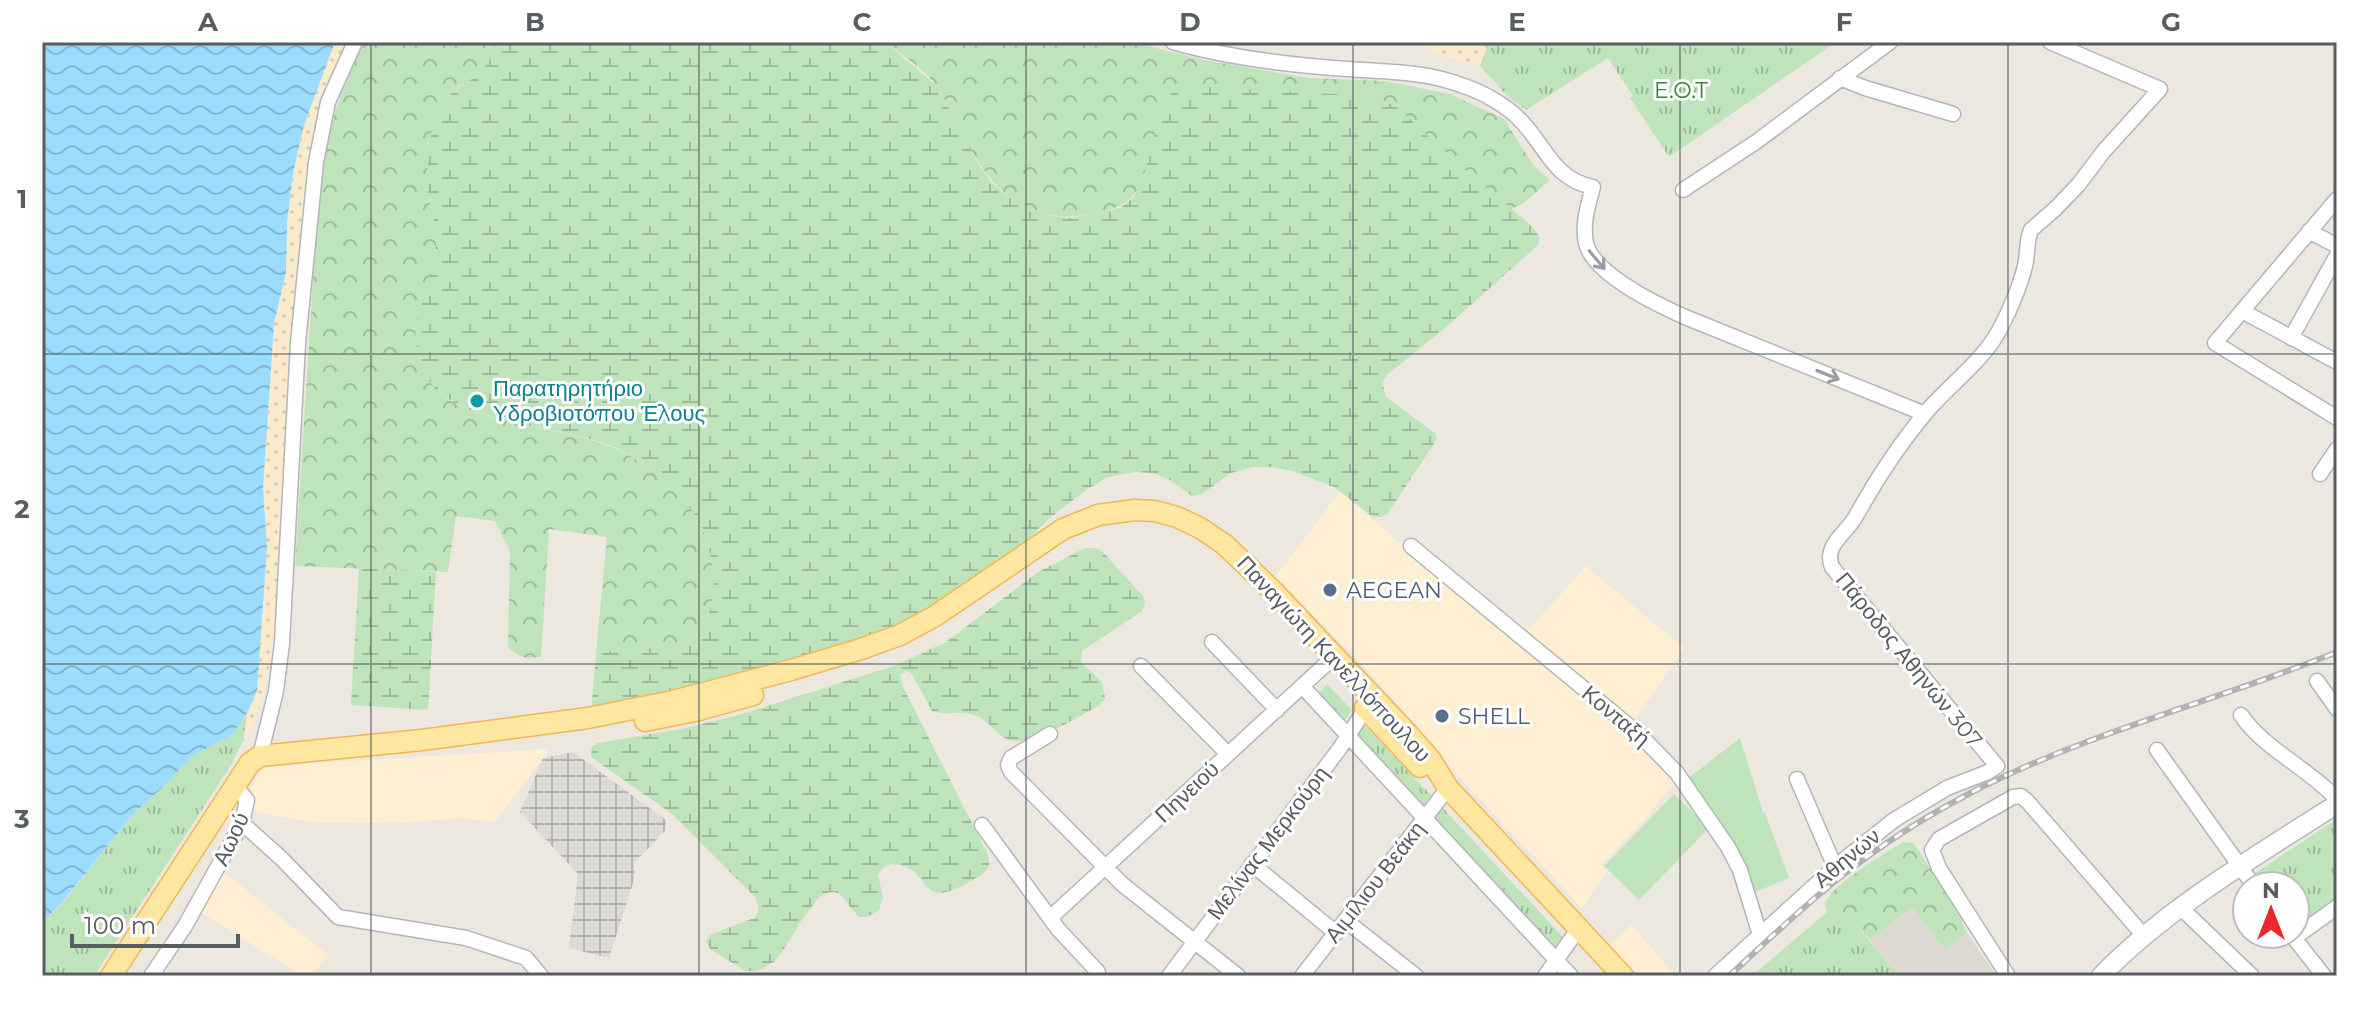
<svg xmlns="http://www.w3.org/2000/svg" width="2379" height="1018" viewBox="0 0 2379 1018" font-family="Montserrat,sans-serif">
<defs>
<pattern id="industrial-grid" width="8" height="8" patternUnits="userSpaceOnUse" patternTransform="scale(2)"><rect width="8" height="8" fill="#dcdad4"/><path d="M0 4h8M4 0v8" fill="none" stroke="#b5b4af"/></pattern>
<pattern id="forest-crowns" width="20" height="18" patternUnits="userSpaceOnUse" patternTransform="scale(2)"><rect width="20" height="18" fill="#bfe4bb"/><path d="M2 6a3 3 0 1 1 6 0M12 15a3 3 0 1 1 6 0" fill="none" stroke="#9ebc9b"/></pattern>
<pattern id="wetland-marsh" width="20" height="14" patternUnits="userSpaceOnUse" patternTransform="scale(2)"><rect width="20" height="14" fill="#bfe4bb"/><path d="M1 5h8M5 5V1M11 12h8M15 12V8" fill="none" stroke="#9ebc9b"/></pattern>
<pattern id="sand-dots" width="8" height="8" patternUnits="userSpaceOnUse" patternTransform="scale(2)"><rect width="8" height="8" fill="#faebcc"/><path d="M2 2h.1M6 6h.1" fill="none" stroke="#d8ccb2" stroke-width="1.8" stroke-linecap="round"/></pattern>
<pattern id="park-tufts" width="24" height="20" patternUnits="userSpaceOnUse" patternTransform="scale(2)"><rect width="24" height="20" fill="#bfe4bb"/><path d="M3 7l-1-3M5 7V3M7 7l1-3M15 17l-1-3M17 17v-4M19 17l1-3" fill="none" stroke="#9ebc9b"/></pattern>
<pattern id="water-waves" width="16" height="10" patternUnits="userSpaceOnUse" patternTransform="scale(2)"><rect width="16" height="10" fill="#9cddff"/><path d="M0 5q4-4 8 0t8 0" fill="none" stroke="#82b6d2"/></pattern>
</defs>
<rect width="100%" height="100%" fill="#ece8df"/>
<path fill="#feefd2" d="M1340,491L1464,599L1630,735L1675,781L1645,819L1601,865L1608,870L1582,908L1463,781L1371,674L1276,576Z
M1586,566L1684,648L1632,723L1526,633Z
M550,749L495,822L461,818L396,823L310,822L251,811L255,798L249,791L262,768L300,764Z
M223,871L329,956L310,976H303L200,912Z
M1631,925L1653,950L1676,976H1639L1609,946Z"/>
<path fill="url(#industrial-grid)" d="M573,752L666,820L665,831L634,863L635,877L609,958L569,948L578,874L520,812L543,758Z"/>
<path fill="#ded9d0" d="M1912,907L1945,950L1967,933L1996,976H1899L1870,940Z"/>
<path fill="#bfe4bb" d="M1740,738L1763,813H1765L1789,878L1755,892L1737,848L1686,780Z
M1674,794L1709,828L1639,900L1604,866Z"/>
<path fill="url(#forest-crowns)" d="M365,42H497C493,54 489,64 479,73C468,84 451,89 442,104C435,115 426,179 428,192C431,210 438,228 436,246C431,295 400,322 426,375C452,428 567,424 618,450C638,459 657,472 672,488C692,508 702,520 709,549C715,573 717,603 703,625C701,628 700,633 697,635C679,650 620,650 596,652L607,537L549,529L541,656C527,661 519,657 508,647L510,551L495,521L456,516L448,572L295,566L319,184C326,131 341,90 365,42Z
M885,42H1132L1204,60L1308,78L1384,81L1450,94L1504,119L1533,165L1550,180L1524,203L1511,209L1477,181L1392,104L1153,148C1139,190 1139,205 1092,214C1067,219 1045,217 1021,204C983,182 969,145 948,108C945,101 942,92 937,86C924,69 902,55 885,42Z
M1903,842L1913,843L1917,848L1959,914L1967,933L1945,950L1912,907L1870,940L1858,927L1827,912C1825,906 1824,906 1827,900C1834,883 1886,853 1903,842Z"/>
<path fill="url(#wetland-marsh)" d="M497,42H885L937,86L978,163L991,182L1009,197L1033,210L1053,216L1072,218L1120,208L1134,197L1143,178L1165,102L1173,91L1188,86L1369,96L1383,100L1399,109L1462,168L1532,226L1540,238L1538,245L1445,328L1388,374L1382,382L1386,397L1435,433L1437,439L1388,513L1382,517H1373L1334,487L1292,471L1271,467H1252L1231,473L1202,494L1192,496L1170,480L1152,473L1135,472L1108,477L1086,490L1050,518L1020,547L907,623L812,656L591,713L596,652C620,650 680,650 697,635C700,633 701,628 703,625C717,603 715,573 709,548C702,520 692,508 672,488C657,472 638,459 618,449C566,424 452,427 426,375C400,321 431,295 436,246C438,228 431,210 428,192C425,175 430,130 436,114C444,93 464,87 479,73C489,64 493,54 497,42Z
M1085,548H1095L1102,551L1143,596L1145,603L1142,611L1082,651L1081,662L1102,682L1105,698L1100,705C1079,716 1032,747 1009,740C996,735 988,719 974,715C960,710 946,716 932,711L912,674L908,671L900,674L903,687L987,853C990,862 991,868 982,874C910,921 938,865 891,864L883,868L878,875L883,897L879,910L867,917H860C843,904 843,882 819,897L801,921L786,946L775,961L764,968L756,971H745L710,949L706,941L710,935L754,918C761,910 759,906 755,897L671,813L591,757L592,747L597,743L681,729L735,716L894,666L946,642L1038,572Z
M359,568L436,572L428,710L351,705Z"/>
<path fill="url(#sand-dots)" d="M335,42H347C337,62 326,82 320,103C304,164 302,229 297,291C290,371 285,453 280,534C277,594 277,691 243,741L247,713L257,691L267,547L263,488L274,323L286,273L287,223L293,173L304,125Z
M1418,42H1486L1484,45L1486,50L1480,66L1442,56Z"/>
<path fill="url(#park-tufts)" d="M1494,42H1836L1669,157L1630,98L1633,96L1608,58L1526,110L1507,96L1480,66L1486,50L1484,44L1492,45Z
M1327,684L1352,710L1344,722L1318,693Z
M247,713L243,741L231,765L94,976H42V923L65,900L134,813L163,787L192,756L232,735Z
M1364,725L1431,795L1423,806L1357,736Z
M1441,806L1563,937L1555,947L1433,816Z
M2337,819V899L2296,927L2295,886H2265L2255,873Z
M1827,912L1858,927L1899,976H1752Z"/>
<path fill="url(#water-waves)" d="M42,42H335L304,125L293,173L287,223L286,273L274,323L263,488L267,547L257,691L247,713L232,735L192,756L163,787L134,813L64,900L42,923Z"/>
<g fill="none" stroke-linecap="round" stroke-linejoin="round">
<defs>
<path id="street" d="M1173,42C1229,58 1288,65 1347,69C1386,72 1424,71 1461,85C1483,92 1508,106 1523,123C1547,149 1554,179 1593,187C1588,205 1582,224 1586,243C1593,274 1658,305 1685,317L1925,414
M1840,78L1865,88L1953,114
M1683,190L1756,142L1890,42
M2337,199L2215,343L2337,418
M2309,231L2337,246
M2242,311L2337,362
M2291,338L2337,255
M2320,474L2337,449
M1411,546L1640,735L1677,773L1728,847L1740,870L1760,935
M1212,642L1277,710
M1141,666L1228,754
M2317,681L2337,709
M1302,686L1571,976
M2241,715C2263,748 2309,769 2337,799
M1050,734L1011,758L1008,765L1011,772L1122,884L1238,976
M2157,750L2254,886
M260,756L276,691L282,643L298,343L316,162L328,102L355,42
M1797,779L1835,867
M242,823L282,859L338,917L466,938L526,958L541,976
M982,825L1058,929L1098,972
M1252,864L1336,933
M2181,908L2252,976
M1050,918L1325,665
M1345,920L1416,976
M2291,934L2324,976
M2294,938L2337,907
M151,976L185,926L242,823L247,800L235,786
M1169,976L1340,748L1366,708
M1302,976L1448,788
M1545,976L1579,928
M1715,976L1835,867L1894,820L1947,788L1988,772L1997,766L1832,567C1823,545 1847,533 1856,516C1877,478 1900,443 1928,410C1950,385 1976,366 1994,339C2006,320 2020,287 2025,266C2028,254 2026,241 2031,230L2055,209L2079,184L2103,152L2160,89L2050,42
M2008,976L1939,868L1932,850L1939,839L2013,797L2021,796L2028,802L2144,936"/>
<path id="secondary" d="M2101,976C2165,909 2259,854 2337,804"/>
<path id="primary" d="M1365,708L1420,767
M645,721L695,711L753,695
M111,976L231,792L250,763L260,756L422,740L588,718L673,701L791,670L861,649L900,635L935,616L1063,529L1098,515L1135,510L1155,511L1177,517L1200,528L1224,544L1273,591L1409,735L1430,759L1448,788L1623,976"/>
</defs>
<use href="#street" stroke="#b2b6bb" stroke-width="17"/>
<use href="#secondary" stroke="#b3b8bd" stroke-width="21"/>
<use href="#primary" stroke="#f2b652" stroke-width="23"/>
<use href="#street" stroke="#fff" stroke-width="14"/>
<use href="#secondary" stroke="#fff" stroke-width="18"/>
<use href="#primary" stroke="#ffe7a1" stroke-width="20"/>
<defs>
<path id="rail" d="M1729,976C1765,943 1800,909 1838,879C1883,843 1934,811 1986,785C2098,730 2221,699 2337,652"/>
</defs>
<use href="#rail" stroke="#b1b2b2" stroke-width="6"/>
<use href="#rail" stroke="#fff" stroke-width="3" stroke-dasharray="9" stroke-linecap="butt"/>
</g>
<defs><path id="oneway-shaft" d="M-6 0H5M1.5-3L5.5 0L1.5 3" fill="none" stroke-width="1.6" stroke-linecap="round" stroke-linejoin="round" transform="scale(2)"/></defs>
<g stroke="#9b9ea0">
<use href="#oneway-shaft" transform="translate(1597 260) rotate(50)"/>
<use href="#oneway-shaft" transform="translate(1828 375) rotate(22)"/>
</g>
<path fill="none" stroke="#585d61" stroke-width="2" stroke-opacity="0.55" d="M371,42V976M699,42V976M1026,42V976M1353,42V976M1680,42V976M2008,42V976M42,354H2337M42,664H2337"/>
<circle fill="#0f9aa8" stroke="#fff" stroke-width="3" cx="477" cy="401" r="8"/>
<g fill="#5c6f8a" stroke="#fff" stroke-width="3">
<circle cx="1330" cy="590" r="8"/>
<circle cx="1442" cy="716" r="8"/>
</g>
<g text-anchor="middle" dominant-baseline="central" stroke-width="6" stroke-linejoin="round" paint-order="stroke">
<g font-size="22" fill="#388434" stroke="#fff">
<text x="1681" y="90">E.O.T</text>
</g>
<g font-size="22" fill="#0d838f" stroke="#fff" text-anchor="start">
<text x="493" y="388">Παρατηρητήριο<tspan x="493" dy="25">Υδροβιοτόπου Έλους</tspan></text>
</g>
<g font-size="22" fill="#4e5e75" stroke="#fff" text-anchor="start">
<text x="1346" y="590">AEGEAN</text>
<text x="1458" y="716">SHELL</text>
</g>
<g font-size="22" fill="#585d61" stroke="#fff">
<text transform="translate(1334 659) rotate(47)">Παναγιώτη Κανελλόπουλου</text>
<text transform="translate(1909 660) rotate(51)">Πάροδος Αθηνών 307</text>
<text transform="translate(1616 716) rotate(40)">Κονταξή</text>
<text transform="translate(1187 792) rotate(-43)">Πηνειού</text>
<text transform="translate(231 839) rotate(-65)">Αωού</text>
<text transform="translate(1268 843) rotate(-53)">Μελίνας Μερκούρη</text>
<text transform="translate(1847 858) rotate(-40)">Αθηνών</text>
<text transform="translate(1375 882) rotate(-52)">Αιμίλιου Βεάκη</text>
</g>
</g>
<rect width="2379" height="1018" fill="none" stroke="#ffffff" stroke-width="88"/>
<g transform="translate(2271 910)"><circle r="38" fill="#ffffff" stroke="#bcbec0" stroke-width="2"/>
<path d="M0-6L14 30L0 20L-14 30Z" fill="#ea272b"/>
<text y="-12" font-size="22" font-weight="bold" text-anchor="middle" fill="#585d61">N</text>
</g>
<path d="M72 934v12h166v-12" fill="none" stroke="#585d61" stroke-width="4"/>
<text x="84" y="934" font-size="24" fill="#585d61" stroke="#ffffff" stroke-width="6" paint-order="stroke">100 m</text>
<rect x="44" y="44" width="2291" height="930" fill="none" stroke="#585d61" stroke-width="3"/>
<g font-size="26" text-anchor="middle" font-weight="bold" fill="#585d61">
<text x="208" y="31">A</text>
<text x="535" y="31">B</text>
<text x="862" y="31">C</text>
<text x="1190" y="31">D</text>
<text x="1517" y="31">E</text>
<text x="1844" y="31">F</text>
<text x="2171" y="31">G</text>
<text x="22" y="208">1</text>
<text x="22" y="518">2</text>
<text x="22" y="828">3</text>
</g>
</svg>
